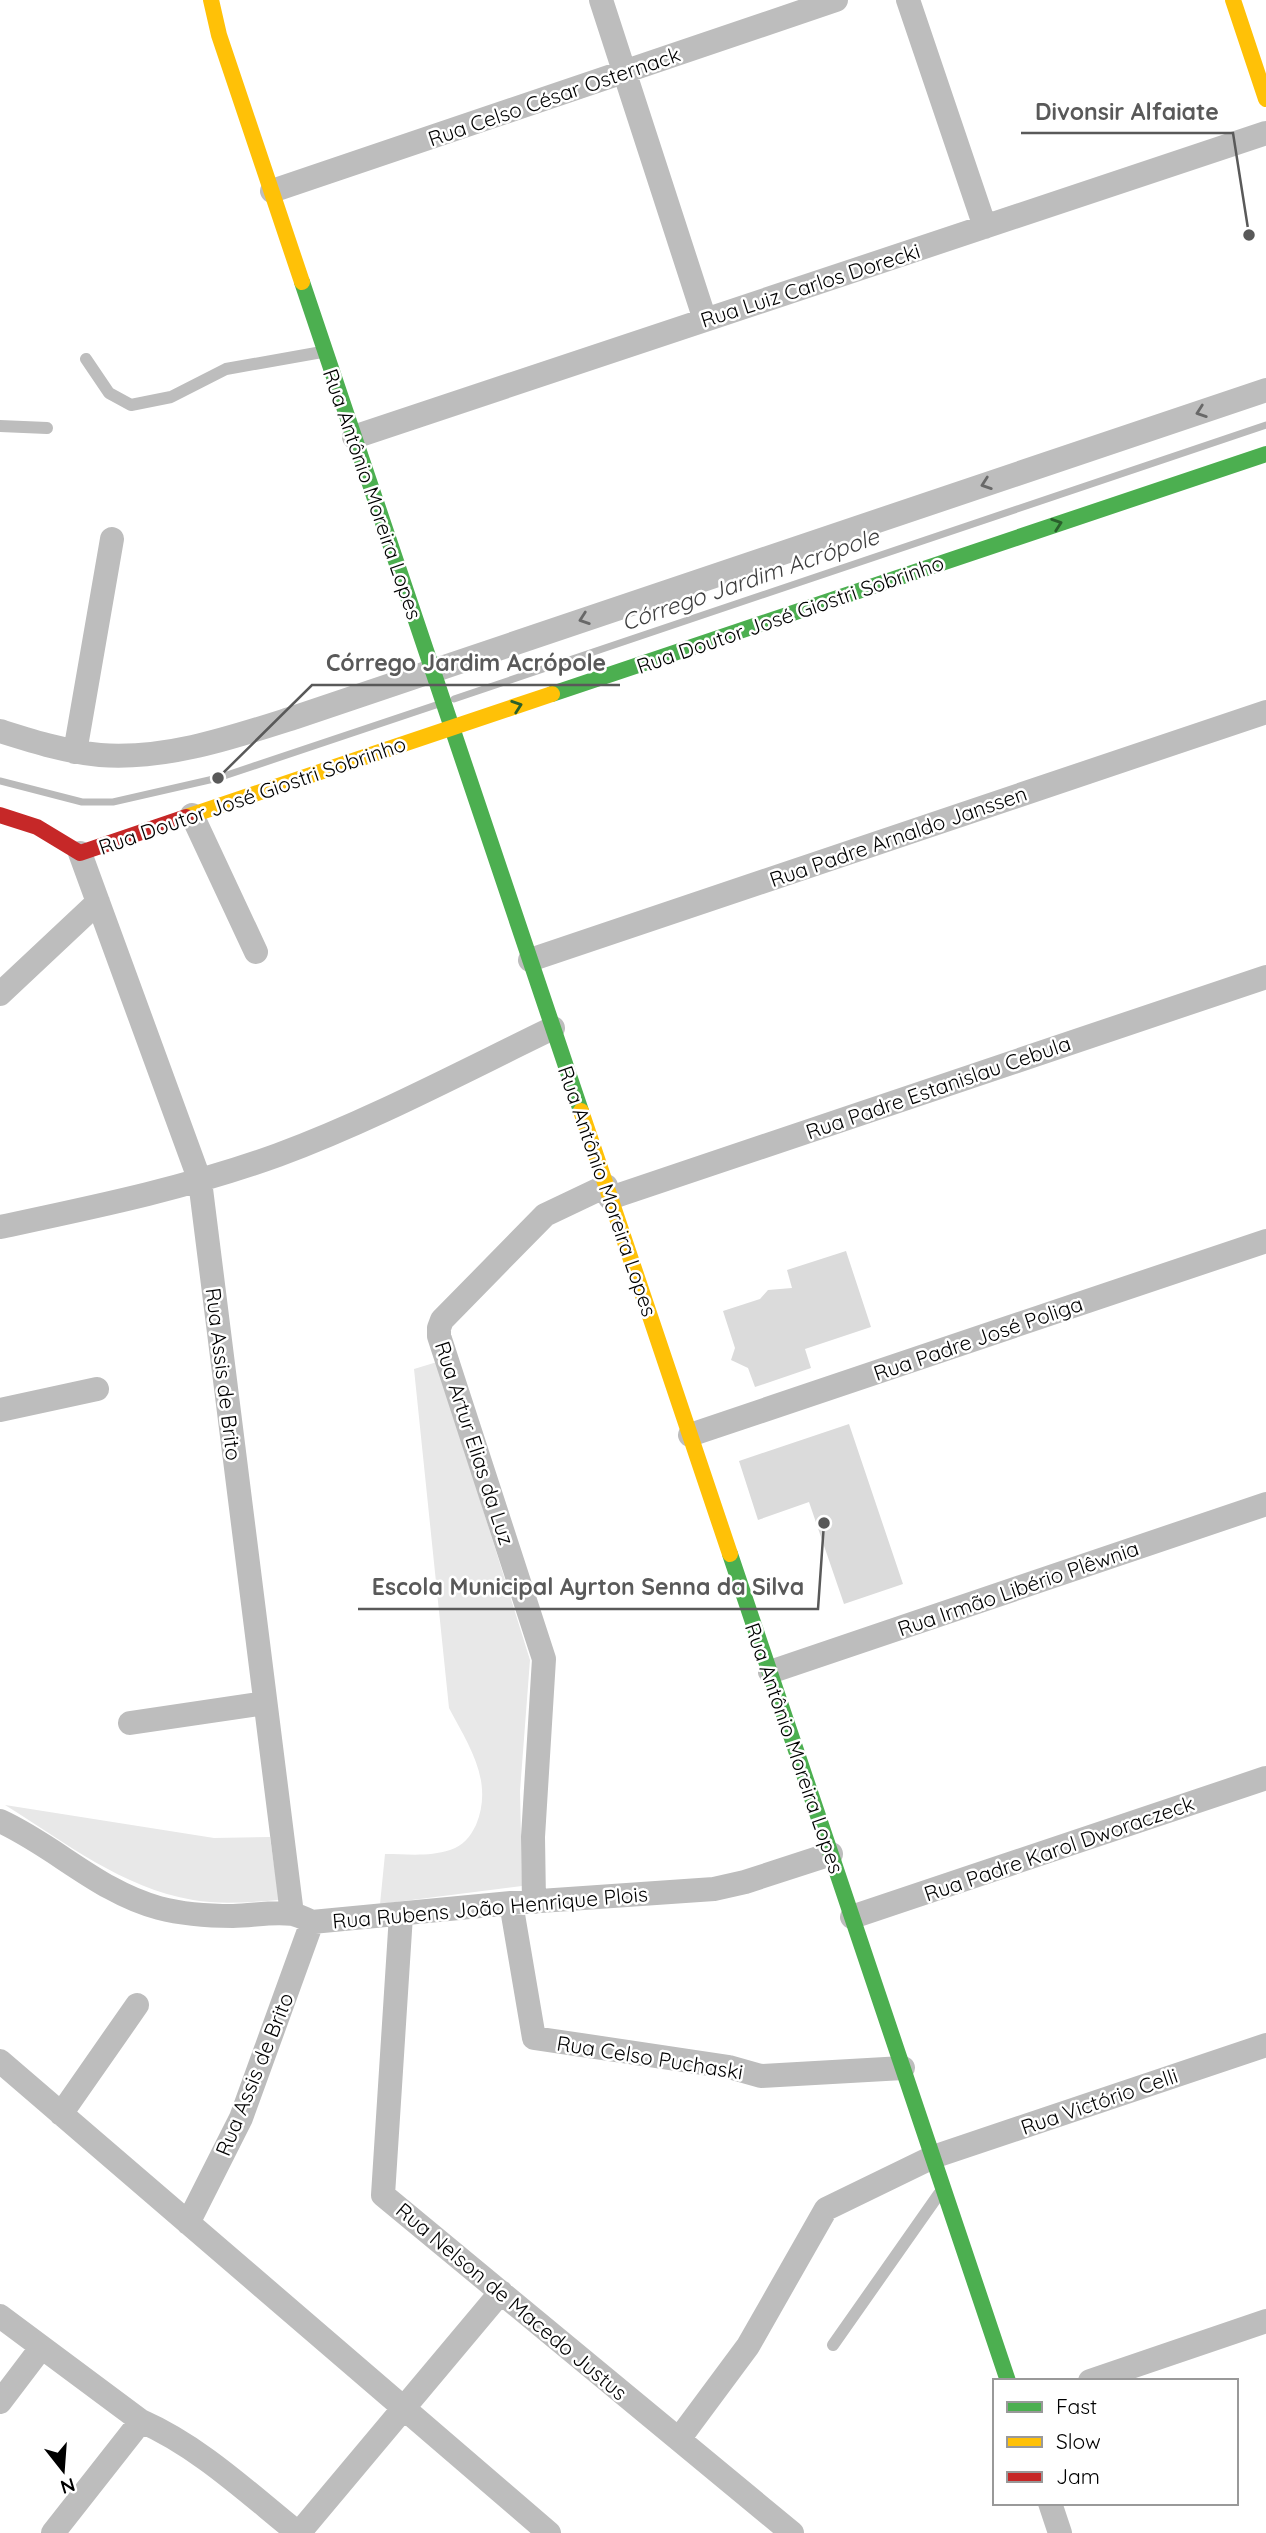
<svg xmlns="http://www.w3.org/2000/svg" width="1266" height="2533" viewBox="0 0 1266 2533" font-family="Quicksand,sans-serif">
<rect width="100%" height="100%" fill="#fff"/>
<path fill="#e8e8e8" d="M437,1362L530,1660L520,1791L522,1886L380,1904L385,1854C406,1854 429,1857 450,1850C463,1846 470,1837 476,1825C494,1781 469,1746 449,1708L414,1369Z
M5,1805L214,1838L270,1837L279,1900C251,1902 221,1905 193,1900C122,1888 65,1842 5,1805Z"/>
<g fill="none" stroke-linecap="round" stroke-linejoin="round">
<path stroke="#bababa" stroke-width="7" d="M454,699L1266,425
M0,781L82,802H113L218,778L436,705"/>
</g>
<path fill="#dbdbdb" d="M846,1251L871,1327L805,1349L811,1368L755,1387L748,1368L731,1360L735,1348L723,1311L760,1299L768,1290L792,1288L787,1270Z
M849,1424L903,1584L844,1604L809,1502L758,1520L739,1461Z"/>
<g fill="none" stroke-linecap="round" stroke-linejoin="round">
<path stroke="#bdbdbd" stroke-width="12" d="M86,359L109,393L131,405L171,397L226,369L322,352
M0,426L47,428
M833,2345L939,2194"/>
<path stroke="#bdbdbd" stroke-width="24" d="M601,0L705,320
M908,0L985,227
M272,191L836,0
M354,437L1266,133
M0,731C32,741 66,752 100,755C167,760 233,737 296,717L1266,390
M75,752L112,539
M192,815L256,952
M80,853L200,1181L292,1914
M530,960L1266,712
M0,994L98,902
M610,1198L1266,977
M0,1227C94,1207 187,1188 278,1155C372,1120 462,1072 553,1028
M0,1410L97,1389
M690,1435L1266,1241
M770,1672L1266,1504
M130,1723L265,1703
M0,1821C55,1846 99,1892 159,1908C182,1914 208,1916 233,1916C252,1916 273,1911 292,1914C298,1915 306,1919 312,1922L511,1903L714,1889L745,1882L831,1854
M534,1902L533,1837L544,1659L439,1336V1328L442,1320L545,1215L606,1186
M511,1903L534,2038L729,2067L761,2076L903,2068
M401,1915L383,2195L792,2533
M852,1917L1266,1778
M0,2061L549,2533
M61,2114L137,2005
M188,2223L241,2118L312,1922
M0,2316L141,2421C200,2447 248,2493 298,2533
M1090,2381L1266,2321
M0,2402L41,2348
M679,2439L748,2346L826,2209L933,2157L1266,2045
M1050,2503L1060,2533
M53,2533L141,2421
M299,2533L501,2292"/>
<path stroke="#4caf50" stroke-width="16" d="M302,282L581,1111
M552,694L1266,454
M730,1554L1008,2381"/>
<path stroke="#ffc107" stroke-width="16" d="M211,0L219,35L302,282
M1233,0L1266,99
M186,817L552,694
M581,1111L730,1554"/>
<path stroke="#c62828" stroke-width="16" d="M0,815L37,827L80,853L186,817"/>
</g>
<defs><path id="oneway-chevron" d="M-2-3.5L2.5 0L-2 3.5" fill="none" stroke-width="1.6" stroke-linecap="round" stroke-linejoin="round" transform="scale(1.75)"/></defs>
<g stroke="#686868">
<use href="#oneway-chevron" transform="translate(1201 412) rotate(161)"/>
<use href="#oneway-chevron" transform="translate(986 484) rotate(161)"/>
<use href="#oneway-chevron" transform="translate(584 619) rotate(161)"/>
</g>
<g stroke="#2a602c">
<use href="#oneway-chevron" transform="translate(1057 524) rotate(-19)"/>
<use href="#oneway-chevron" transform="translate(517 706) rotate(-19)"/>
</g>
<g text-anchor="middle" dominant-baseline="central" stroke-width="5" stroke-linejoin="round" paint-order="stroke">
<g font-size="21" fill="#000" stroke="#fff">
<text transform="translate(554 96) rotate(-19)">Rua Celso César Osternack</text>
<text transform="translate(810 285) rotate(-18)">Rua Luiz Carlos Dorecki</text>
<text transform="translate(373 494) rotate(71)">Rua Antônio Moreira Lopes</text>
<text transform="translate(790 614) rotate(-19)">Rua Doutor José Giostri Sobrinho</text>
<text transform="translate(252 795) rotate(-19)">Rua Doutor José Giostri Sobrinho</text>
<text transform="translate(898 836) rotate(-19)">Rua Padre Arnaldo Janssen</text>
<text transform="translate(938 1087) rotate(-19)">Rua Padre Estanislau Cebula</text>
<text transform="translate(608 1191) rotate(71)">Rua Antônio Moreira Lopes</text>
<text transform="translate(978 1338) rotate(-19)">Rua Padre José Poliga</text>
<text transform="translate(224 1374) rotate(83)">Rua Assis de Brito</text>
<text transform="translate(475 1443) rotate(72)">Rua Artur Elias da Luz</text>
<text transform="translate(1018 1588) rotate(-19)">Rua Irmão Libério Plêwnia</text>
<text transform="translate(795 1748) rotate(71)">Rua Antônio Moreira Lopes</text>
<text transform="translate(1059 1848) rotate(-19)">Rua Padre Karol Dworaczeck</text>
<text transform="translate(490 1907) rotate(-5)">Rua Rubens João Henrique Plois</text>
<text transform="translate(650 2057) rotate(9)">Rua Celso Puchaski</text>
<text transform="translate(254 2074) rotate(-68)">Rua Assis de Brito</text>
<text transform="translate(1099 2101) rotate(-19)">Rua Victório Celli</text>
<text transform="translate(512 2301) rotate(40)">Rua Nelson de Macedo Justus</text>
</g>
<g font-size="23" font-style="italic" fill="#3d3d3d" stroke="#fff">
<text transform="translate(750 579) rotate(-19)">Córrego Jardim Acrópole</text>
</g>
</g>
<path fill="none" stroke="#595959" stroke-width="2.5" d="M1249 235L1233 133H1021M218 778L312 685H620M824 1523L818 1609H358"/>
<g fill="#595959" stroke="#fff" stroke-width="2.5">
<circle cx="1249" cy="235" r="7"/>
<circle cx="218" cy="778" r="7"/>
<circle cx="824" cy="1523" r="7"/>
</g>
<g font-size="23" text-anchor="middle" font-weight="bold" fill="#595959" stroke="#fff" stroke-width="5" stroke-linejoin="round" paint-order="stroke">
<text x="1127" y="120">Divonsir Alfaiate</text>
<text x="466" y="671">Córrego Jardim Acrópole</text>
<text x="588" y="1595">Escola Municipal Ayrton Senna da Silva</text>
</g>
<rect x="993" y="2379" width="245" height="126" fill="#ffffff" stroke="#999999" stroke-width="2"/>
<rect x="1007" y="2402" width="35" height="10" fill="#4caf50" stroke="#999999" stroke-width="2"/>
<text x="1056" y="2414" font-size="21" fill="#000000">Fast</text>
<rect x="1007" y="2437" width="35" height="10" fill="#ffc107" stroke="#999999" stroke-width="2"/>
<text x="1056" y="2449" font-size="21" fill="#000000">Slow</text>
<rect x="1007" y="2472" width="35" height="10" fill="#c62828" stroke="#999999" stroke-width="2"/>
<text x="1056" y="2484" font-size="21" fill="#000000">Jam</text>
<g transform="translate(63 2470) rotate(163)" stroke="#ffffff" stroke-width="5" paint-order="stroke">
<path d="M0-5L12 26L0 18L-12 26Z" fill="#000000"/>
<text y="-10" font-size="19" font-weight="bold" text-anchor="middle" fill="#000000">N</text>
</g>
</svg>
